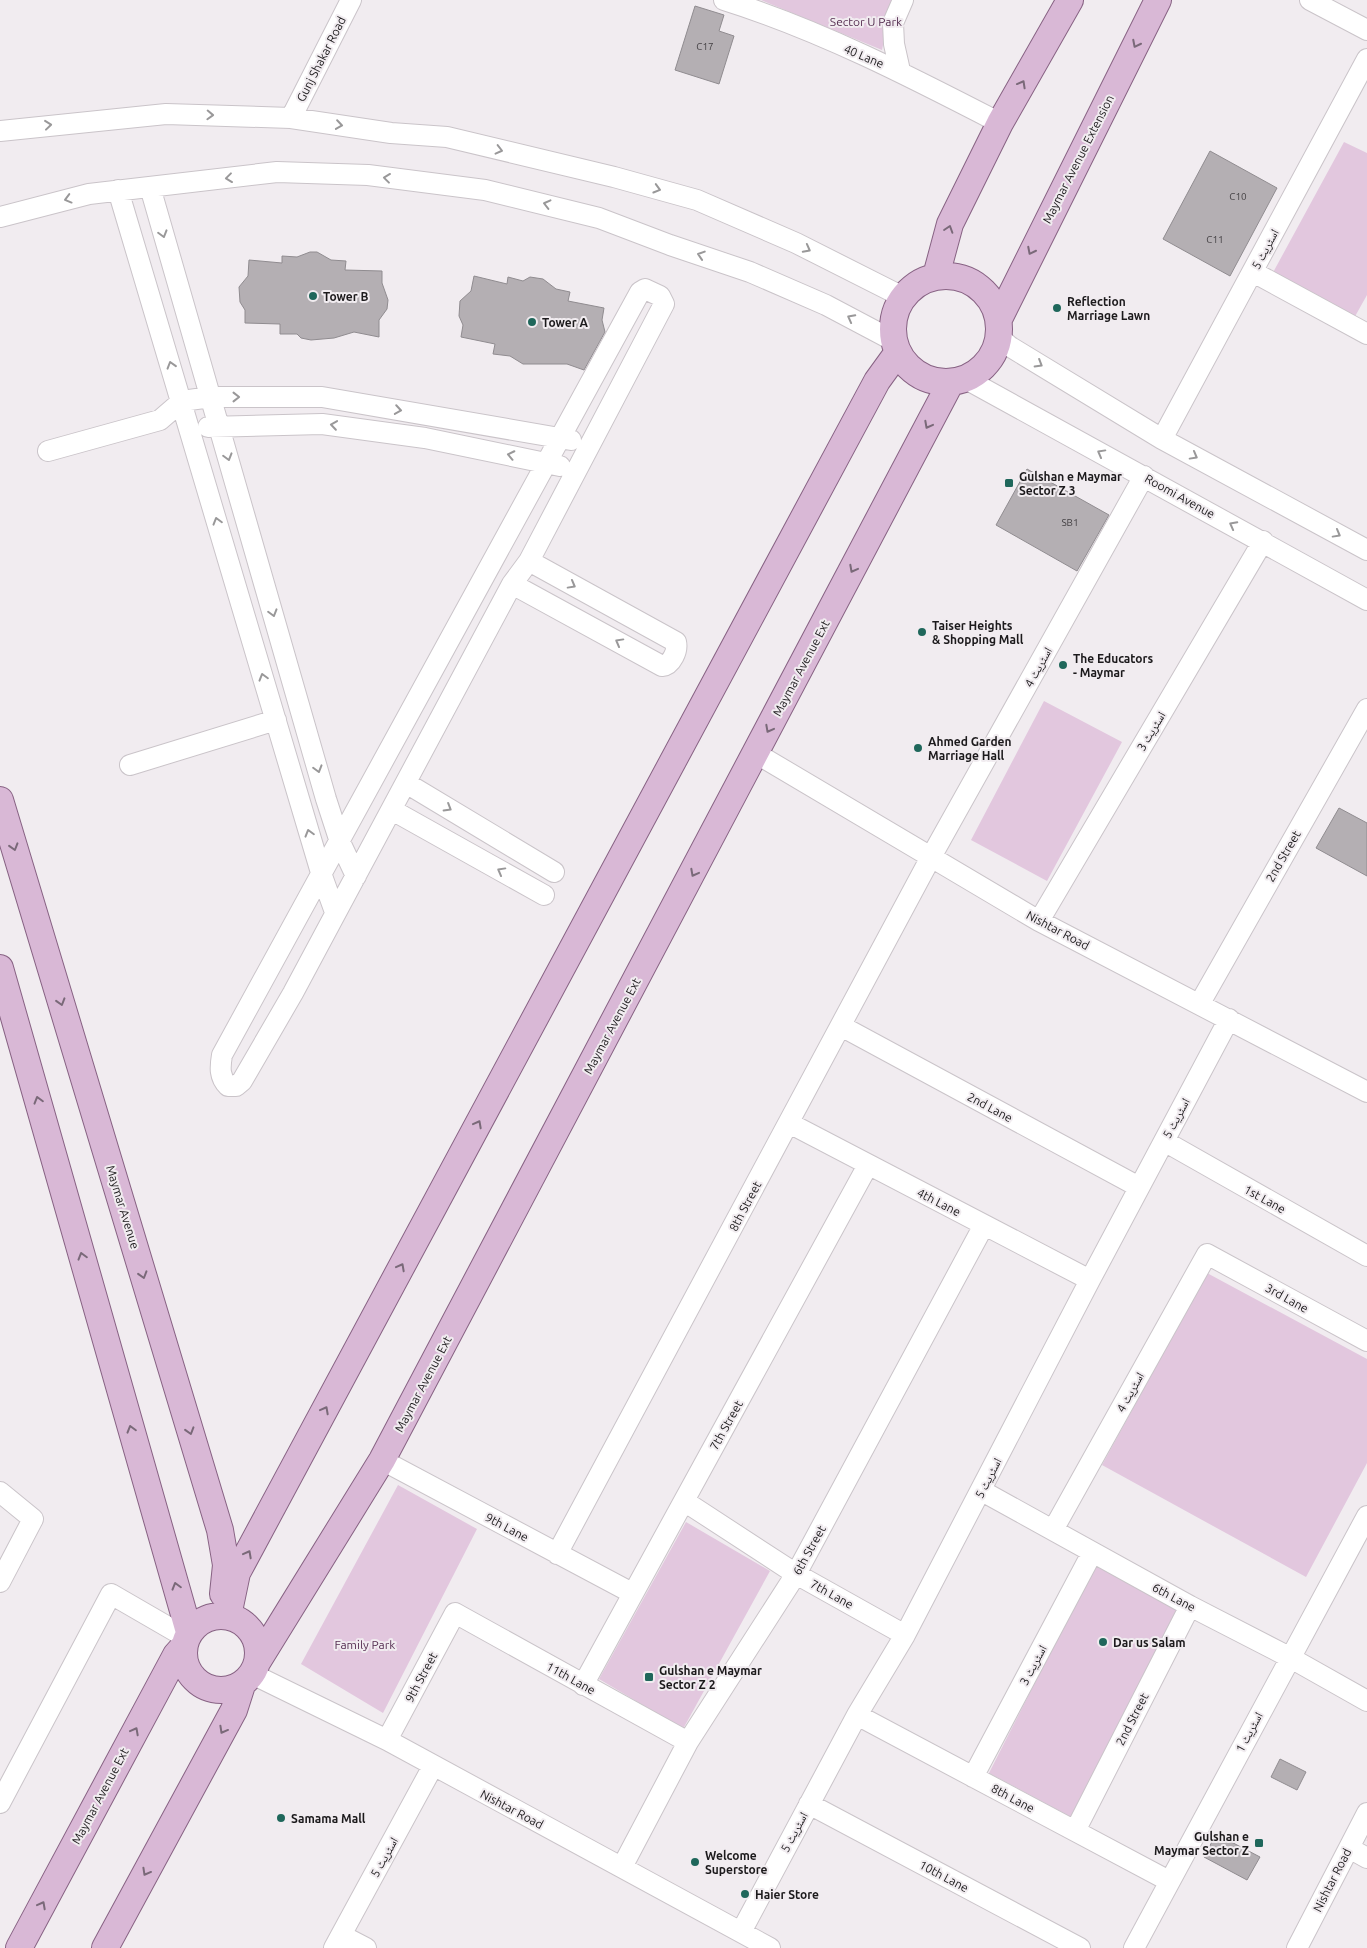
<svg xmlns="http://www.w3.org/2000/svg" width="1367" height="1948" viewBox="0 0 1367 1948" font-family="Ubuntu,'Noto Naskh Arabic',sans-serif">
<rect width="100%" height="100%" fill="#f1ecf0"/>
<path fill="#e2c7de" d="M761,0H892L882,50Z
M1344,142L1367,153V295L1353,320L1270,278Z
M1044,701L1122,742L1047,881L971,840Z
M1207,1273L1367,1359V1463L1306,1577L1102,1465Z
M398,1485L477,1529L383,1713L301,1664Z
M686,1522L770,1571L683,1729L599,1679Z
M1096,1563L1181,1611L1071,1817L989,1773Z"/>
<path fill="#b4afb3" stroke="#908c90" d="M695,6L724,15L719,31L734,36L719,84L675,70Z
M1210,151L1277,188L1230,276L1163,239Z
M310,252H317L331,260L346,261L345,270L382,271V283L388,300L387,309L379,320V337L354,332L334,338L311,340L301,338L297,334H280V324L245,323V310L240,302L239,287L248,276L249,260L282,263V256L297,257Z
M474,276L507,284L508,277L523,281L530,277L543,279L556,289L570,292L568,301L604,308L602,320L605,332L584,370L567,364H523L510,356L493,354L495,344L461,337L463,325L459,316L460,301L471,291Z
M1027,469L1109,515L1077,571L996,525Z
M1339,808L1367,823V876L1316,848Z
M1280,1759L1306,1772L1297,1790L1271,1777Z
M1216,1834L1260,1857L1247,1880L1204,1857Z"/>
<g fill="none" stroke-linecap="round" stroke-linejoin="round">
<defs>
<path id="minor" d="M724,0C820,30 911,77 1000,123
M1310,0L1367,30
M900,71L894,44L893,23L903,0
M291,118L351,0
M0,131L166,114L291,118L391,133L447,137L614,177L697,200L796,243L903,297
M150,187L326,799L340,842L356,876
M118,190L322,876L335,912
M0,217L89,194L277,172L368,175L485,190L599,218L670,245L750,272L826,305L894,341
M1253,272L1367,334
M645,289L660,296L664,304L529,561L512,584L293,993L242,1081L236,1086H228C219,1077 220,1067 222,1055L640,292Z
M999,337L1009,346L1162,439L1367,550
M966,379L1367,600
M208,427L322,424L425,438L560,466
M1162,439L1367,59
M48,451L160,420L182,401L211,397H322L571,440
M512,584L662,666C672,665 678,650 676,642L529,561
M757,754L1039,921L1367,1092
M130,765L276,720
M406,783L554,872
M392,810L544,895
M1039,921L1263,541
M1200,1003L1367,709
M841,1026L1139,1187
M789,1123L1090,1280
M1164,1141L1367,1256
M382,1460L632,1593
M982,1491L1190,1606L1289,1657L1367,1701
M0,1492L33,1519L0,1582
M684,1501L796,1574L905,1635
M1053,1530L1207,1254L1367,1341
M557,1554L931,857L1144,476
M252,1674L387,1740L770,1948
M583,1685L868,1165
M857,1715L1169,1881
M387,1740L455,1613L688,1742
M973,1777L1092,1553
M0,1803L111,1594L187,1638
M809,1804L1080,1948
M1075,1831L1190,1606
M1349,1848L1367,1858
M622,1867L688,1742L796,1574L984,1225
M741,1932L857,1715L905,1635L1090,1280L1229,1019
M341,1935L366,1948
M334,1948L433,1766
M1134,1948L1367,1516
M1297,1948L1367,1813"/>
<path id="major" d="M893 329a53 53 0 1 1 106 0a53 53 0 1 1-106 0Z
M936,276L950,224L1000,123L1070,0
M999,319L1158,0
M0,800L220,1530L226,1565L223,1594
M0,968L189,1632
M184 1653a37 37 0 1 1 74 0a37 37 0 1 1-74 0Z
M228,1616L237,1573L877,381L898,352
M258,1661L382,1460L951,382
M19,1948L176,1655L184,1646
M105,1948L234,1710L242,1685"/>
</defs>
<use href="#minor" stroke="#cac4c9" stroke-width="22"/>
<use href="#major" stroke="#876283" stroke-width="28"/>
<use href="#minor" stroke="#fff" stroke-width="20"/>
<use href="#major" stroke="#d9b8d6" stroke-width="26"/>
</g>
<defs><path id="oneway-chevron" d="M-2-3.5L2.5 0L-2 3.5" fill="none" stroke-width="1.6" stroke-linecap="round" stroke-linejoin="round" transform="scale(1.25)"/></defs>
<g stroke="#7a6979">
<use href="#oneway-chevron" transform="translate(1136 44) rotate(117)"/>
<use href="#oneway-chevron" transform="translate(1022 84) rotate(-61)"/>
<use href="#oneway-chevron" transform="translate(949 229) rotate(-72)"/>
<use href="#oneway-chevron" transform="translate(1031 251) rotate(117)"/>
<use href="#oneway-chevron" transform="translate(928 425) rotate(118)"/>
<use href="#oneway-chevron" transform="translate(853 569) rotate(118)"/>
<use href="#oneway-chevron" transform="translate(769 729) rotate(118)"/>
<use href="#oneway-chevron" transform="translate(14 847) rotate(73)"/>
<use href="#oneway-chevron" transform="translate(694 873) rotate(118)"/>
<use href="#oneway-chevron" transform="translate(61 1002) rotate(73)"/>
<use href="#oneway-chevron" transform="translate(38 1100) rotate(-106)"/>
<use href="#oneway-chevron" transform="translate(478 1124) rotate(-62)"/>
<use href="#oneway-chevron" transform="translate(82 1256) rotate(-106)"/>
<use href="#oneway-chevron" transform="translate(401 1267) rotate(-62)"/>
<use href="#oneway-chevron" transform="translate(143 1275) rotate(73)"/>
<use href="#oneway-chevron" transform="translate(325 1410) rotate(-62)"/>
<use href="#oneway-chevron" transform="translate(131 1429) rotate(-106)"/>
<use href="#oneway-chevron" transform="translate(190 1431) rotate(73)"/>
<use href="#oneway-chevron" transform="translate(248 1554) rotate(-62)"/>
<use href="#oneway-chevron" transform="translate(176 1586) rotate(-106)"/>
<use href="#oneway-chevron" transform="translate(223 1730) rotate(119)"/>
<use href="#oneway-chevron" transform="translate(135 1731) rotate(-62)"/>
<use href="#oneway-chevron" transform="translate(146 1872) rotate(119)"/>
<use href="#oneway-chevron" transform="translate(42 1905) rotate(-62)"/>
</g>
<g stroke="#999899">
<use href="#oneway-chevron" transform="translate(210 115) rotate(2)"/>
<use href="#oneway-chevron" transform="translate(48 125) rotate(-6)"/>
<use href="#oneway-chevron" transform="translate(339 125) rotate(8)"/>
<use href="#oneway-chevron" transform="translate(499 150) rotate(14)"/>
<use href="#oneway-chevron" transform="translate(229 178) rotate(173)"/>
<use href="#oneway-chevron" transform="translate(387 178) rotate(-173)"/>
<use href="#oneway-chevron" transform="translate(657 189) rotate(16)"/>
<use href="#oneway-chevron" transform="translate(68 199) rotate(165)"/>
<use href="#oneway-chevron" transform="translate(547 204) rotate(-166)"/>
<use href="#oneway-chevron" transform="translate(163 234) rotate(74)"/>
<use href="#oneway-chevron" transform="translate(807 249) rotate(28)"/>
<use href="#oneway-chevron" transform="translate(701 255) rotate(-162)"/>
<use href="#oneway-chevron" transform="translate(851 318) rotate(-152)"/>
<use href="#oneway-chevron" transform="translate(1039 364) rotate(31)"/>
<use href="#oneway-chevron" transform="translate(171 365) rotate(-107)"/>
<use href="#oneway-chevron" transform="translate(236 397)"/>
<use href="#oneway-chevron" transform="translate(398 410) rotate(9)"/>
<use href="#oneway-chevron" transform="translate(334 425) rotate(-172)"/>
<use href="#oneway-chevron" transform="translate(1101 453) rotate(-151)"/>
<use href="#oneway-chevron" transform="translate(511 455) rotate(-168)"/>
<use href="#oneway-chevron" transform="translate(1194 456) rotate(29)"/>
<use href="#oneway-chevron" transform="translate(228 457) rotate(74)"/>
<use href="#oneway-chevron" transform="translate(217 521) rotate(-106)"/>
<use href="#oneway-chevron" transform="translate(1233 525) rotate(-152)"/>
<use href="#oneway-chevron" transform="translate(1337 534) rotate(29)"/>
<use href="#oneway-chevron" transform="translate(572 585) rotate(29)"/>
<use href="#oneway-chevron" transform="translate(273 613) rotate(74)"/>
<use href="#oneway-chevron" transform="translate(619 642) rotate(-151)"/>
<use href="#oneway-chevron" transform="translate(263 677) rotate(-106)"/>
<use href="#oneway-chevron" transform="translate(318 769) rotate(74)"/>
<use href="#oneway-chevron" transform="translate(448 808) rotate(31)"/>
<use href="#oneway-chevron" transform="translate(309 833) rotate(-106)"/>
<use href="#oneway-chevron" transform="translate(501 871) rotate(-151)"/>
</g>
<g fill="#1f675b" stroke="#f1ecf0" stroke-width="2">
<circle cx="313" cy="296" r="5"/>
<circle cx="1057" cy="308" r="5"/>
<circle cx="532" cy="322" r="5"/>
<rect x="1004" y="478" width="10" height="10" rx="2.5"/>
<circle cx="922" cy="632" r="5"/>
<circle cx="1063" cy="665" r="5"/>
<circle cx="918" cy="748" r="5"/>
<circle cx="1103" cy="1642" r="5"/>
<rect x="644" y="1672" width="10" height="10" rx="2.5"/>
<circle cx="281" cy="1818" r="5"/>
<rect x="1254" y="1838" width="10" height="10" rx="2.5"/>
<circle cx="695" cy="1862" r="5"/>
<circle cx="745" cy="1894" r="5"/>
</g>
<g text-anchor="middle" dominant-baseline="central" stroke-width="4" stroke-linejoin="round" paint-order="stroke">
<g font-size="10" fill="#423f42">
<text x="705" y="46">C17</text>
<text x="1238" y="196">C10</text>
<text x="1215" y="239">C11</text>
<text x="1070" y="522">SB1</text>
</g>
<g font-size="12" fill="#552e51" stroke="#f1ecf0">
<text x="866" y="21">Sector U Park</text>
<text x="365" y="1644">Family Park</text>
</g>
<g font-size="12" fill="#1c1a1c" stroke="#f1ecf0">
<text transform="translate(864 56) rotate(23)">40 Lane</text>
<text transform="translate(321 59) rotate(-63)">Gunj Shakar Road</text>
<text transform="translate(1078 159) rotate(-63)">Maymar Avenue Extension</text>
<text transform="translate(1265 249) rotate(-62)">اسٹریٹ 5</text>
<text transform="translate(1180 496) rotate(29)">Roomi Avenue</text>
<text transform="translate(1038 667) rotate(-61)">اسٹریٹ 4</text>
<text transform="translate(801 668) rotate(-62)">Maymar Avenue Ext</text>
<text transform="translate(1151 731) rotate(-59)">اسٹریٹ 3</text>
<text transform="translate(1283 856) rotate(-60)">2nd Street</text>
<text transform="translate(1058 930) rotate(28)">Nishtar Road</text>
<text transform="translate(612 1026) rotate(-62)">Maymar Avenue Ext</text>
<text transform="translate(990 1107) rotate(28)">2nd Lane</text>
<text transform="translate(1176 1118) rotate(-62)">اسٹریٹ 5</text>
<text transform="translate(1265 1199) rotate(29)">1st Lane</text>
<text transform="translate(939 1202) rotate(27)">4th Lane</text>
<text transform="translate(745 1206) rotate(-62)">8th Street</text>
<text transform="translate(123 1207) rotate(73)">Maymar Avenue</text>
<text transform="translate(1287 1298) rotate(29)">3rd Lane</text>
<text transform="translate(423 1384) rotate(-62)">Maymar Avenue Ext</text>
<text transform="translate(1130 1392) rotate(-61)">اسٹریٹ 4</text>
<text transform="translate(726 1425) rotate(-61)">7th Street</text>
<text transform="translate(988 1478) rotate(-63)">اسٹریٹ 5</text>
<text transform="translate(507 1527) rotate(28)">9th Lane</text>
<text transform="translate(809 1550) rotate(-61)">6th Street</text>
<text transform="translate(832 1594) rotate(29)">7th Lane</text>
<text transform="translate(1174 1597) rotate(28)">6th Lane</text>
<text transform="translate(1033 1665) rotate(-62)">اسٹریٹ 3</text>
<text transform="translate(421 1677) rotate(-62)">9th Street</text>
<text transform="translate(571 1678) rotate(29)">11th Lane</text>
<text transform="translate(1132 1719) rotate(-63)">2nd Street</text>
<text transform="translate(1249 1732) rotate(-62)">اسٹریٹ 1</text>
<text transform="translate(100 1796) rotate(-62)">Maymar Avenue Ext</text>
<text transform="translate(1013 1798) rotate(28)">8th Lane</text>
<text transform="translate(512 1809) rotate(28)">Nishtar Road</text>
<text transform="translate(794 1832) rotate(-62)">اسٹریٹ 5</text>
<text transform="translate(384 1857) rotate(-61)">اسٹریٹ 5</text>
<text transform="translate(944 1876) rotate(28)">10th Lane</text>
<text transform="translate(1332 1880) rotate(-63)">Nishtar Road</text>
</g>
<g font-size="12" font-weight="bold" fill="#1c1a1c" stroke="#f1ecf0" text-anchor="start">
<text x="323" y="296">Tower B</text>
<text x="1067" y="301">Reflection<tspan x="1067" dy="14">Marriage Lawn</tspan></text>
<text x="542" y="322">Tower A</text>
<text x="1019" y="476">Gulshan e Maymar<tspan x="1019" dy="14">Sector Z 3</tspan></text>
<text x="932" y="625">Taiser Heights<tspan x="932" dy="14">&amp; Shopping Mall</tspan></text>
<text x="1073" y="658">The Educators<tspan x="1073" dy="14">- Maymar</tspan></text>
<text x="928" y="741">Ahmed Garden<tspan x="928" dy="14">Marriage Hall</tspan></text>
<text x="1113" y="1642">Dar us Salam</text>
<text x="659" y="1670">Gulshan e Maymar<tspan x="659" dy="14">Sector Z 2</tspan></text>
<text x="291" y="1818">Samama Mall</text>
<text x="1249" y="1836" text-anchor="end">Gulshan e<tspan x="1249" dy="14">Maymar Sector Z</tspan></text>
<text x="705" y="1855">Welcome<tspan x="705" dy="14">Superstore</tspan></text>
<text x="755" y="1894">Haier Store</text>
</g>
</g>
</svg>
